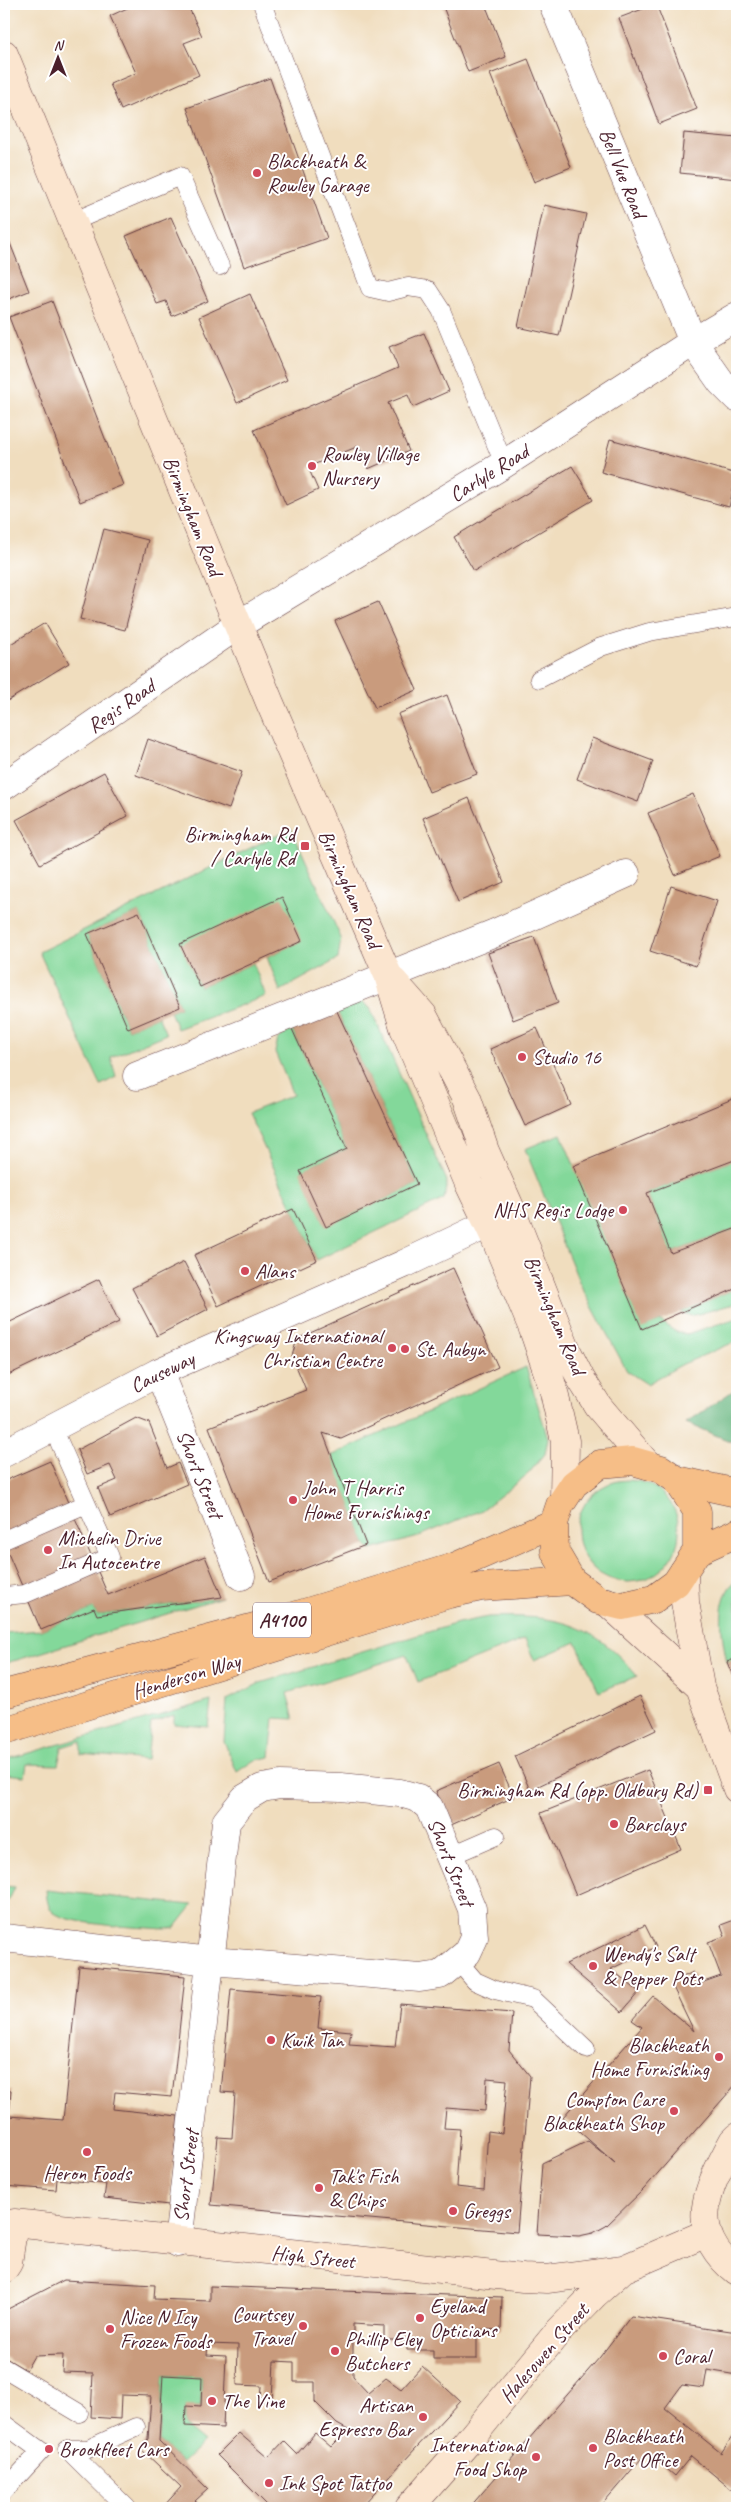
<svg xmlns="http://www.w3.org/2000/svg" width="741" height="2512" viewBox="0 0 741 2512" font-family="Caveat,sans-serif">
<rect width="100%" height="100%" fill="#fff"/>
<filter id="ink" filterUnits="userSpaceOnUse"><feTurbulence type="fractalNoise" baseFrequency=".02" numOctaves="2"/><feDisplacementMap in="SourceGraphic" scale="10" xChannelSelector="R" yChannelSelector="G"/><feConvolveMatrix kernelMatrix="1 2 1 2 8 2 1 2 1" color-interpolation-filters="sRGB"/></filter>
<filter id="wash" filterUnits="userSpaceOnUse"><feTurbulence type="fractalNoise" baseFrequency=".0096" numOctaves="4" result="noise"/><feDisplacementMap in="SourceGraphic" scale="20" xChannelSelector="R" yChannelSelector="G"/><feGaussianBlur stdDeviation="1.12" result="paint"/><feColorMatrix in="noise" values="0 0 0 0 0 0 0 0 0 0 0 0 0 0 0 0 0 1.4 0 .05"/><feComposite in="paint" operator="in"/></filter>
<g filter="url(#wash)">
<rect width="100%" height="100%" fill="#f0ddbe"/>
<path fill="#83d89a" stroke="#667c62" d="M291,828L341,938L338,959L280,991L267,957L301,941L181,944L200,987L253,963L266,996L177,1029L170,1011L180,1007L139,912L87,934L128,1029L158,1016L166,1034L111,1057L116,1077L101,1085L39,952Z
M359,999L370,1008L447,1181L444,1199L317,1260L248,1113L293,1095L275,1052L278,1039L292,1029L347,1149L301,1171L326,1226L417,1184L336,1009Z
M561,1134L642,1328L661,1321L676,1332L687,1334L737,1318V1341L683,1364L647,1384L627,1371L580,1284L525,1149Z
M737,1159V1228L671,1253L647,1193Z
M737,1288V1303L691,1316L681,1312Z
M526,1367L548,1438L545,1454L528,1474L482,1510L415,1538L370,1550L366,1545L331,1456Z
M577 1531a51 51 0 1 1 102 0a51 51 0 1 1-102 0Z
M737,1580V1658L727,1662C722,1639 714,1596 737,1580Z
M222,1597L17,1660L4,1663V1633L41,1630L94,1608L97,1615Z
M488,1617C556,1615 592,1621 637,1676L599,1692L576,1642L534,1660L525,1639L418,1682L407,1655L287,1693L294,1719L274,1718L270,1757L253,1761L237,1772L224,1741L227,1700L260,1683L458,1623Z
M211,1701L208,1727L174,1724V1715L151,1723L147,1760L81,1754V1741L62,1747L58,1765L27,1764L25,1776L4,1774V1760Z
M4,1886L15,1887L9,1900L4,1903Z
M46,1890L192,1905H193L175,1928L165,1929C141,1927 70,1926 53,1912C47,1906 47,1898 46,1890Z
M163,2375L202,2377L201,2407H186L185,2426L204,2442L182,2463L159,2441Z"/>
<path fill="#6ab882" stroke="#5a6c56" d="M737,1388V1444L686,1423Z"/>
<g id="blocks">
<path fill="#c99b7d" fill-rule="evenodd" d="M136,4H187L202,36L184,43L199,75L121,110L110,84L136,73L110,16Z
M442,4H485L506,57L468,72Z
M656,4L697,109L659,124L619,18Z
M528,59L571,167L534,182L490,74Z
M270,78L327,238L244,267L187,108Z
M684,133L737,138V179L680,173Z
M544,205L586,214L559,336L518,327Z
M171,217L208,301L172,316L166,301L157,304L126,236Z
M4,228L29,291L4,301Z
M250,294L287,380L237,403L199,317Z
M52,301L123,485L80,502L9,317Z
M424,333L449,391L413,407L408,395L388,403L409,451L368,469L359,446L308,467L318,490L286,505L254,430L398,368L389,347Z
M610,439L737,474L729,507L601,472Z
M572,466L593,500L474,571L454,537Z
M104,529L148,540L125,630L80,619Z
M378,602L417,690L375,708L335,621Z
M45,623L69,663L4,703V648Z
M447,695L477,774L429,792L398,714Z
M592,738L653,761L638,802L577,779Z
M148,739L242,772L229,809L136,775Z
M104,772L128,816L40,864L16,820Z
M693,794L720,856L675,875L648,813Z
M469,798L504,882L458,902L423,818Z
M671,886L717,901L696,966L650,951Z
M282,897L302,941L200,987L180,944Z
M139,912L180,1007L128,1029L87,934Z
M534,937L558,1003L513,1020L488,953Z
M336,1009L417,1184L326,1227L300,1171L347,1149L292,1029Z
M537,1028L571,1105L525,1126L490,1049Z
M737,1097V1159L647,1193L671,1253L737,1228V1288L642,1329L573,1166Z
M293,1209L317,1260L218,1306L194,1255Z
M184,1262L208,1309L157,1336L132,1288Z
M453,1268L498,1367L341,1439L323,1433L366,1545L269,1582L209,1427L306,1390L292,1356L297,1339Z
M99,1279L119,1322L4,1377V1325Z
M136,1418L149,1423L167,1468L178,1463L187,1484L110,1517L98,1488L117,1480L110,1465L87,1474L77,1450Z
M50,1461L108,1595L205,1556L222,1597L97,1615L94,1608L41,1630L4,1544V1481Z
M737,1658V1687L727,1662Z
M640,1696L656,1730L530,1790L515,1756Z
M499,1764L514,1797L451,1825L436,1791Z
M648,1770L681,1849L576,1895L541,1813Z
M737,1919V2083L644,2189L606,2226L593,2233L579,2236L537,2234L542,2163L588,2141L615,2163L563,2117L642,2027L632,2020L653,1996L694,2031L671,1983L693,1972L698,1984L721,1976L708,1942L725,1936L721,1925Z
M645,1925L656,1947L611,1969L639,1992L622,2012L566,1964Z
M79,1966L185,1976L172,2097L115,2092L113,2109L178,2116L169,2205L104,2198L106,2184L57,2179L56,2190L4,2186V2090L11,2091L9,2116L63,2120Z
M231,1989L321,1997L318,2028L351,2031L349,2044L395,2047L400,2004L512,2013L509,2050L530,2076L517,2232L211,2205L218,2137L232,2138L235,2093L221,2092ZM487,2078L507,2080L502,2133L488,2131L484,2190L456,2187L460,2129L444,2128L446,2108L485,2111Z
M64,2280L155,2285L154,2299L210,2301V2286L502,2297L501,2330L477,2329V2359H433V2350H407L406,2340H384V2326L353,2324V2377L368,2393L386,2378L401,2389L422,2366L460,2401L360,2508H270L217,2455L239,2433L268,2458L284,2441L297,2454L315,2433L331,2447L348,2430L337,2424L315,2402V2382H294V2362L274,2361L272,2401H260L261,2386L237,2385L238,2345L208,2344L207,2355L226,2356L223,2428L185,2426L186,2406L201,2407L202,2377L163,2375L159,2441L208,2489L195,2501L203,2508H162L181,2487L140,2448L148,2439L151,2396L121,2395L120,2419L91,2417L93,2373L62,2372L63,2355L34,2356L26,2370L4,2357V2311Z
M631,2316L737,2332V2375L707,2370L704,2388L682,2385L665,2408L721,2453L737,2430V2494L691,2456L675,2476L647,2452L599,2508H469L600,2357Z"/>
</g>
</g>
<g filter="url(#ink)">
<use href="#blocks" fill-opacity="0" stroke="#633c41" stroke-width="1"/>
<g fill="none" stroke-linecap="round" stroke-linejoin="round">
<defs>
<path id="lane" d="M263,6L370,288L388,292L408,287L428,290L441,310L504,464
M72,222L180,176L220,266
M539,679L601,647L649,632L737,617
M4,1540L86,1504
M4,1596L25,1594L110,1557L53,1428
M450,1856L496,1836
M458,1961L475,1981L495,1990L533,1999L586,2049
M4,2368L79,2413
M4,2424L41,2451L4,2491
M127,2508L67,2449H88L136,2427"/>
<path id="street" d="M553,4L693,342L721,382L737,398
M4,786L238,625L504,464L693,342L737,316
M137,1076L495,933L626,874
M159,1372L241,1576
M4,1453L159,1372L404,1264L488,1224
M4,1938L211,1961L420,1978L440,1975L467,1953L474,1938L472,1909L429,1807L418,1798L400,1793L341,1787L280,1785L262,1788L245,1798L226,1822L178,2243"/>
<path id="secondary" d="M4,54L270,703L388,975L405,1031L469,1184L494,1236L533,1329L553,1388L565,1441L564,1498
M394,982L423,1015L467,1098L485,1151L510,1207L566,1349L581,1379L598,1406L648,1465
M684,1571L685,1602L700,1687L737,1789
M607,1602L700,1687
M737,2137L733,2141C707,2189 685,2231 737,2272
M4,2269L8,2263L14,2223L523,2278L547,2279L623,2269
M409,2508L466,2444L558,2332L595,2294L623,2269L707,2233"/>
<path id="primary" d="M633,1461L661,1469L677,1480L697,1511V1551L676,1583L654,1599L622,1606L598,1600L572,1581L555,1552L554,1523L560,1505L574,1484L600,1464Z
M677,1480L737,1493
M697,1551L737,1533
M4,1694L281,1620L454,1567L554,1523
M4,1731L449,1594L481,1587L572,1581"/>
</defs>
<use href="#lane" stroke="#633c41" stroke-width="19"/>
<use href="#street" stroke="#633c41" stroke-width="29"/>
<use href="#secondary" stroke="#633c41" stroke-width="29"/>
<use href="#primary" stroke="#633c41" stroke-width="29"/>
<use href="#lane" stroke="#fff" stroke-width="18"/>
<use href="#street" stroke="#fff" stroke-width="28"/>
<use href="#secondary" stroke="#fbe5cf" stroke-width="28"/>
<use href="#primary" stroke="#f6be87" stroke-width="28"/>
</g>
</g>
<g fill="#d1495b" stroke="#fff" stroke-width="2">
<circle cx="257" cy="173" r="5"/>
<circle cx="312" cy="466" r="5"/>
<rect x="300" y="841" width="10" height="10" rx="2.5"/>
<circle cx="522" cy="1057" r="5"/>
<circle cx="623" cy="1210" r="5"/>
<circle cx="245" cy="1271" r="5"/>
<circle cx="392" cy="1348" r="5"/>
<circle cx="405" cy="1349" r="5"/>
<circle cx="293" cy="1500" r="5"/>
<circle cx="48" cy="1550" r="5"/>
<rect x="703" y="1785" width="10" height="10" rx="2.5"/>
<circle cx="614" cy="1824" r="5"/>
<circle cx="593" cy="1966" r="5"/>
<circle cx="271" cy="2040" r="5"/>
<circle cx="719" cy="2057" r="5"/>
<circle cx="674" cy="2111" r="5"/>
<circle cx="87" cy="2152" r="5"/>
<circle cx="319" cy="2188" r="5"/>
<circle cx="453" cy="2211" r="5"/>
<circle cx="420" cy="2318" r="5"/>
<circle cx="303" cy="2326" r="5"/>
<circle cx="110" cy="2329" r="5"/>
<circle cx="335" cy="2351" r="5"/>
<circle cx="663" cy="2356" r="5"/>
<circle cx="212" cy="2401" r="5"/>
<circle cx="423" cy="2417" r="5"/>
<circle cx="593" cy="2448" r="5"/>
<circle cx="49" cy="2449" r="5"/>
<circle cx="536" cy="2457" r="5"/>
<circle cx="269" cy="2483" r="5"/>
</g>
<g text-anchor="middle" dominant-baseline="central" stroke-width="4" stroke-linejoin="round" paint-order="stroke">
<rect fill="#fff" stroke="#80626b" stroke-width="1" x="253" y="1602.5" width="58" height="35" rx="4"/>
<g font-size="20" font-weight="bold" fill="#4a1f2b">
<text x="282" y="1620">A4100</text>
</g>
<g font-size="21" fill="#4a1f2b" stroke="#fff" text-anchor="start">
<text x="267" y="161">Blackheath &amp;<tspan x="267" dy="24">Rowley Garage</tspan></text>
<text x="322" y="454">Rowley Village<tspan x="322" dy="24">Nursery</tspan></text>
<text x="295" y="834" text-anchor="end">Birmingham Rd<tspan x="295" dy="24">/ Carlyle Rd</tspan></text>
<text x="532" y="1057">Studio 16</text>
<text x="613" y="1210" text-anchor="end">NHS Regis Lodge</text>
<text x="255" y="1271">Alans</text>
<text x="382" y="1336" text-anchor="end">Kingsway International<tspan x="382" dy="24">Christian Centre</tspan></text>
<text x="415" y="1349">St. Aubyn</text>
<text x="303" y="1488">John T Harris<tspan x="303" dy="24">Home Furnishings</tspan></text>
<text x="58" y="1538">Michelin Drive<tspan x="58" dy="24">In Autocentre</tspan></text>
<text x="698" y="1790" text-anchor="end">Birmingham Rd (opp. Oldbury Rd)</text>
<text x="624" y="1824">Barclays</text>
<text x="603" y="1954">Wendy's Salt<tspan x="603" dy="24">&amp; Pepper Pots</tspan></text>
<text x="281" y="2040">Kwik Tan</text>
<text x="709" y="2045" text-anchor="end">Blackheath<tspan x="709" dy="24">Home Furnishing</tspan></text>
<text x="664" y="2099" text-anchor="end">Compton Care<tspan x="664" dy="24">Blackheath Shop</tspan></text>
<text x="87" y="2173" text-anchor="middle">Heron Foods</text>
<text x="329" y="2176">Tak's Fish<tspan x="329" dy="24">&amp; Chips</tspan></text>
<text x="463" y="2211">Greggs</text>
<text x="430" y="2306">Eyeland<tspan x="430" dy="24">Opticians</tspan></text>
<text x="293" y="2314" text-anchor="end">Courtsey<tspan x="293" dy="24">Travel</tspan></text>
<text x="120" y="2317">Nice N Icy<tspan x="120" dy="24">Frozen Foods</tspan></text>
<text x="345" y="2339">Phillip Eley<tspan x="345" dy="24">Butchers</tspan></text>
<text x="673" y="2356">Coral</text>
<text x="222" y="2401">The Vine</text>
<text x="413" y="2405" text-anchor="end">Artisan<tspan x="413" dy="24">Espresso Bar</tspan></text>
<text x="603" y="2436">Blackheath<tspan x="603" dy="24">Post Office</tspan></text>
<text x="526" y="2445" text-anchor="end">International<tspan x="526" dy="24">Food Shop</tspan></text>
<text x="59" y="2449">Brookfleet Cars</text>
<text x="279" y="2483">Ink Spot Tattoo</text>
</g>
<g font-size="21" fill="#4a1f2b" stroke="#fff">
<text transform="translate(623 173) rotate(68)">Bell Vue Road</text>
<text transform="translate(489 473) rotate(-32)">Carlyle Road</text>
<text transform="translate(193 516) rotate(68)">Birmingham Road</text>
<text transform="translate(121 706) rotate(-35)">Regis Road</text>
<text transform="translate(350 889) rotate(66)">Birmingham Road</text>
<text transform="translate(555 1315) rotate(67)">Birmingham Road</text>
<text transform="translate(162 1372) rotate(-26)">Causeway</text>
<text transform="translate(200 1474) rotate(68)">Short Street</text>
<text transform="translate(186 1676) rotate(-17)">Henderson Way</text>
<text transform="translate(451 1862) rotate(68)">Short Street</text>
<text transform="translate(186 2176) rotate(-83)">Short Street</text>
<text transform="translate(313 2257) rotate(6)">High Street</text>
<text transform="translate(544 2353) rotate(-49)">Halesowen Street</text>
</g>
</g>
<rect width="741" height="2512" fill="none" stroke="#fff" stroke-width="20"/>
<g transform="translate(58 58)" stroke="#ffffff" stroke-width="4" paint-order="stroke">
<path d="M0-4L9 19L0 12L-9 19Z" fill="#4a1f2b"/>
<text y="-8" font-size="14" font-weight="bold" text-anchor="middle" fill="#4a1f2b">N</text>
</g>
</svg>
